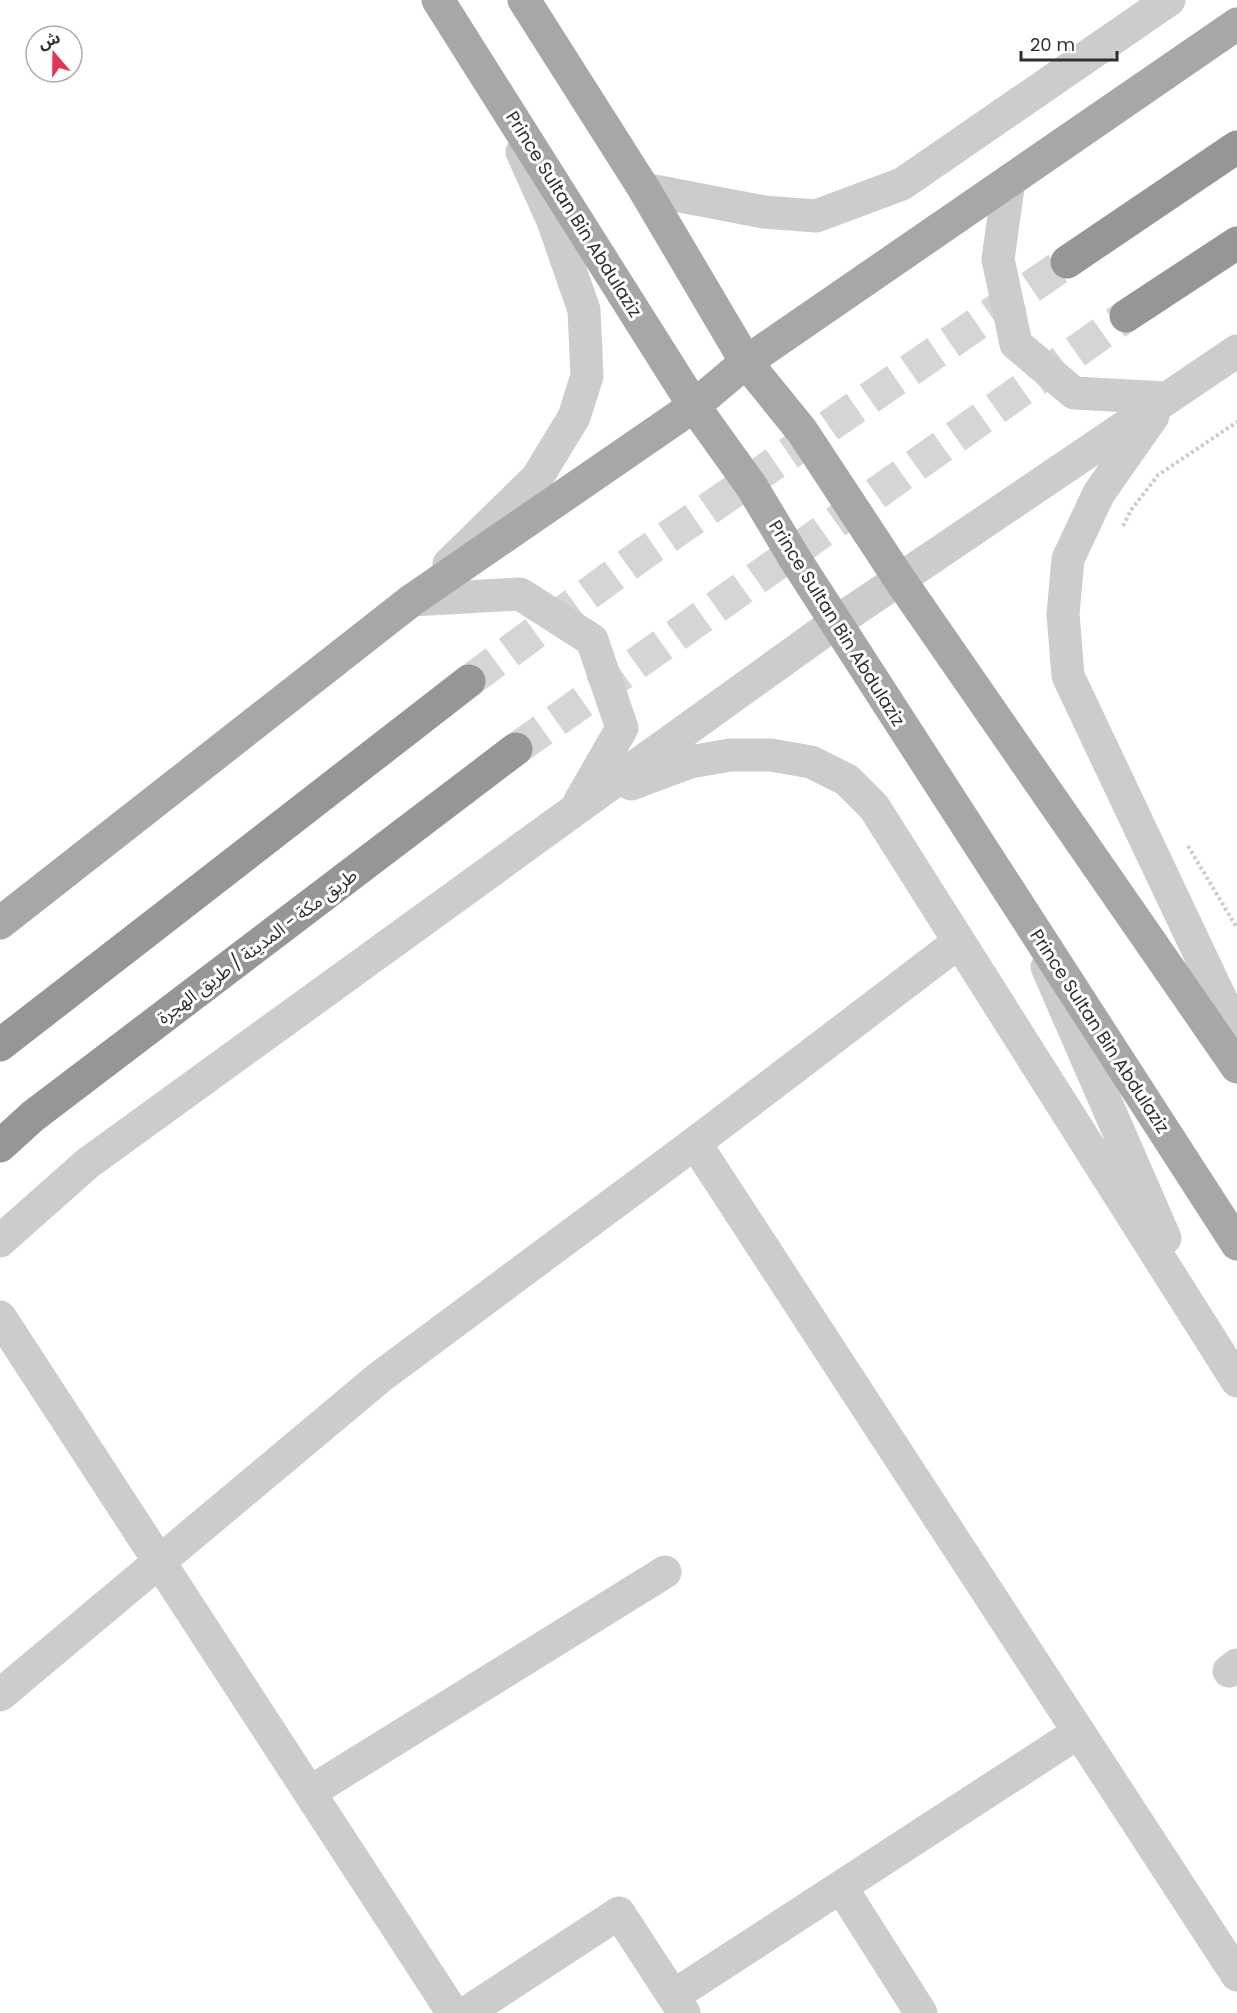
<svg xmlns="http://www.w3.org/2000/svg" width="1237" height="2013" viewBox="0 0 1237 2013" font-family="Poppins,'Noto Sans Arabic',sans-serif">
<rect width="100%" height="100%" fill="#fff"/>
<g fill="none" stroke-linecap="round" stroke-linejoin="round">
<path stroke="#d5d5d5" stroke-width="33" stroke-dasharray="33 16" stroke-linecap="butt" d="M469,681L640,556L1067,262
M516,749L1126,316"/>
<path stroke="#ccc" stroke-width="4" stroke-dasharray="3 3" stroke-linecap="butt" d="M1123,526L1131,510L1158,475L1237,422
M1188,846L1237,928"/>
<path stroke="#ccc" stroke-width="33" d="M1009,181L998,259L1016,344L1074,393L1167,398
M644,189L764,212L816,216L902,184L1169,0
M1153,416L1099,493L1068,559L1063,614L1068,676L1237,1033
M449,564L537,478L574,417L587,376L584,310L553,221L522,152
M412,600L520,594L592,640L622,728L580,801
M631,784L690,762L730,755H771L811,762L847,780L874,807L1237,1381
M1047,967L1165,1238
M695,1143L1237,1975
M0,1241L88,1163L590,799L835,623L1237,351
M0,1317L453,2013
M1229,1671L1237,1665
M0,1695L380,1377L695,1143L959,942
M310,1792L665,1572
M841,1887L921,2013
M673,1996L1079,1732
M466,2013L619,1913L684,2013"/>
<path stroke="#a7a7a7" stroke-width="33" d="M438,0L694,406L752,487L795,559L1237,1244
M524,0L644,189L746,362L802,431L900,580L1237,1067
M0,923L412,600L694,406L746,362L1237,24"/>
<path stroke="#969696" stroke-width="33" d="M1067,262L1237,147
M1126,316L1237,243
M0,1045L469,681
M0,1146L33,1116L516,749"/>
</g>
<g text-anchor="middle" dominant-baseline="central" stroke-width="6" stroke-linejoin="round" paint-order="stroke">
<g font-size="18" fill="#2f2f2f" stroke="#fff">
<text transform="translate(574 214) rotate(58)">Prince Sultan Bin Abdulaziz</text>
<text transform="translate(837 623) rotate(58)">Prince Sultan Bin Abdulaziz</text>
<text transform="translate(257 946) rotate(-37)">طريق مكة - المدينة / طريق الهجرة</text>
<text transform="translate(1100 1031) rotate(57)">Prince Sultan Bin Abdulaziz</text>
</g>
</g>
<g transform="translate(54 54) rotate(340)"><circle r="28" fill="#ffffff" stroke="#acacac" stroke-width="1.5"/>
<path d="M0-4.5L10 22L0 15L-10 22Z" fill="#e03654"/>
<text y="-9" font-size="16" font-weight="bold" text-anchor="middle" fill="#2f2f2f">ش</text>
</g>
<path d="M1021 51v9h96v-9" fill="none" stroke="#2f2f2f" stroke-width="3"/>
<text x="1030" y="51" font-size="18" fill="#2f2f2f" stroke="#ffffff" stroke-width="4.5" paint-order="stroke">20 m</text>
</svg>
